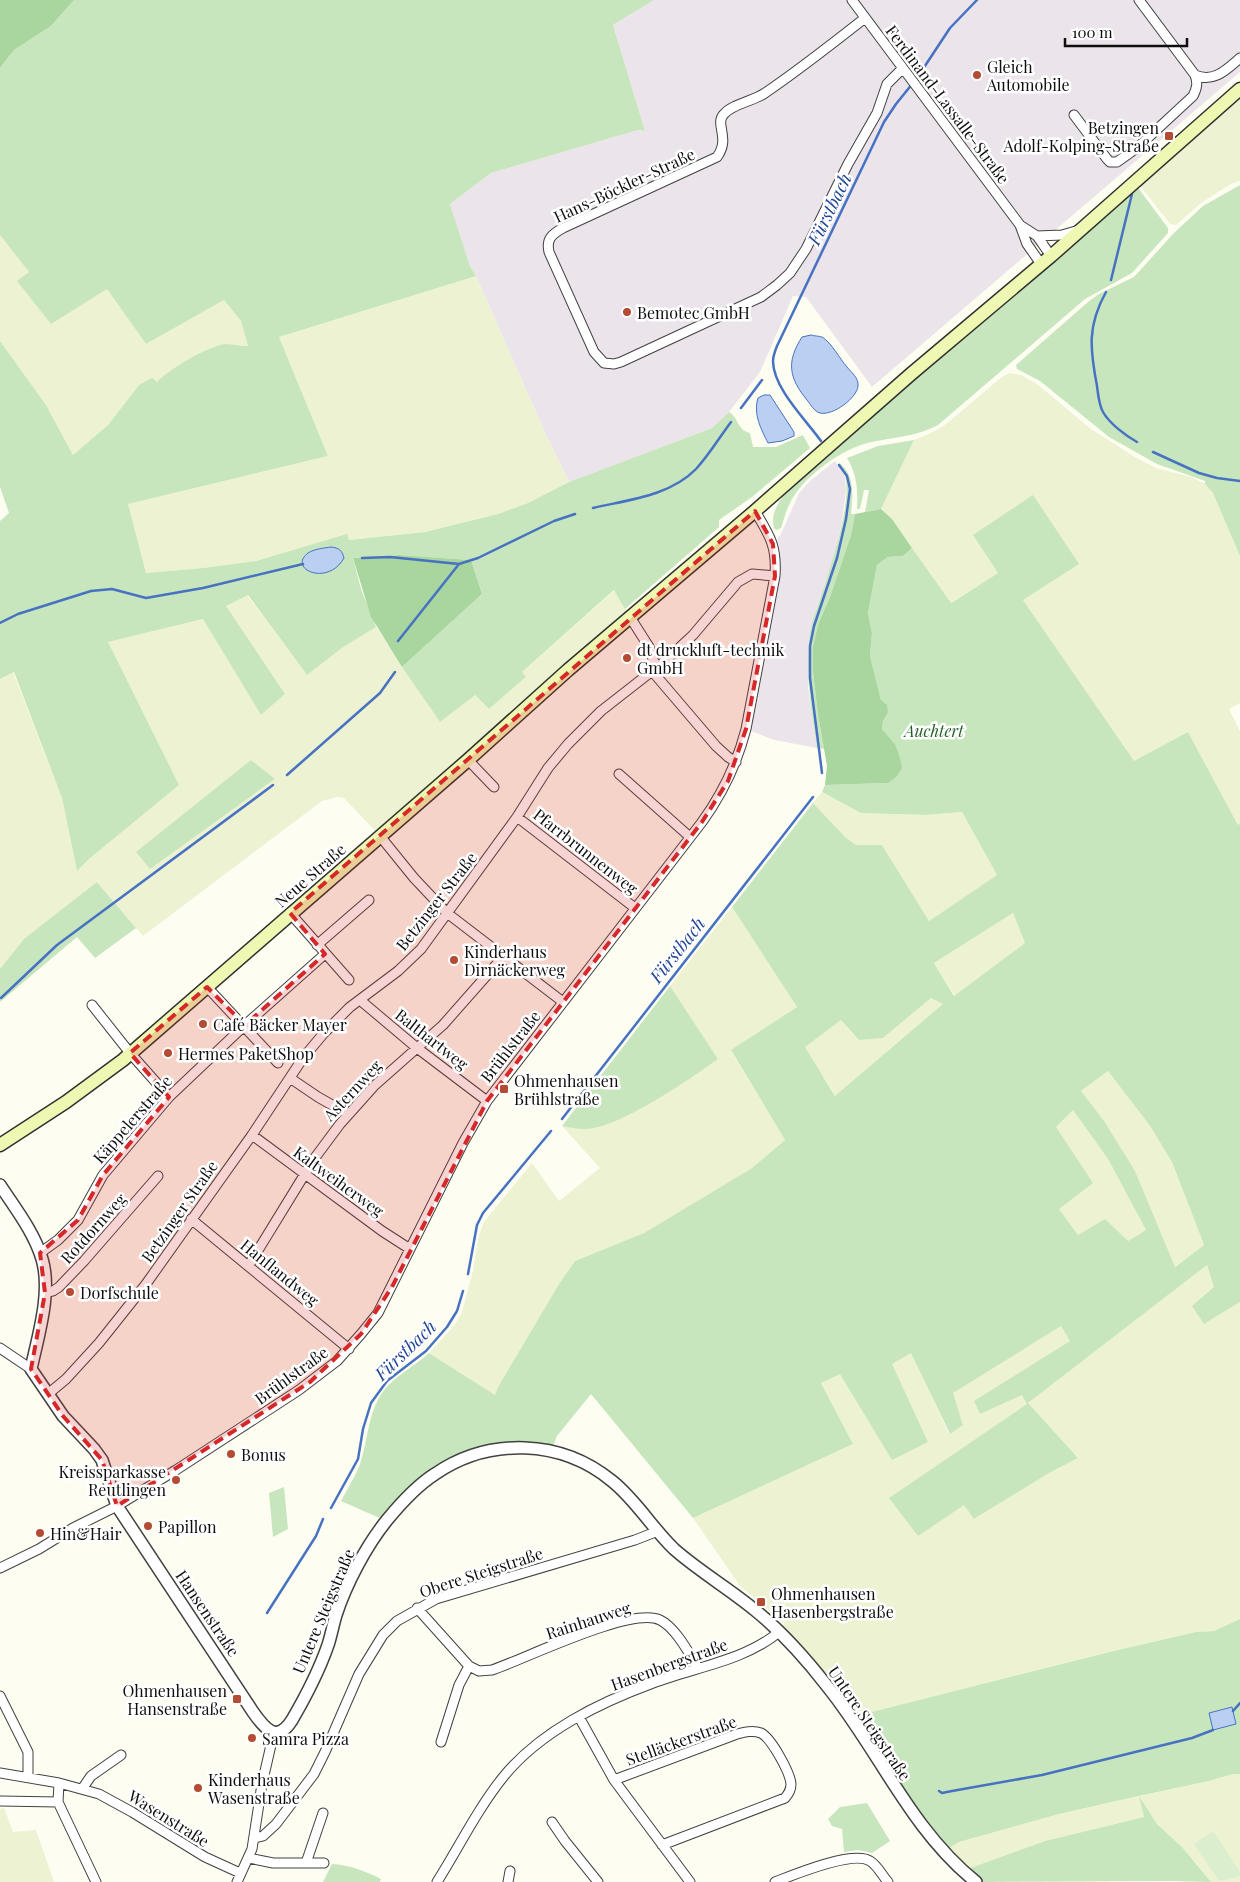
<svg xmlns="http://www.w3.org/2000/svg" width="1240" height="1882" viewBox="0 0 1240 1882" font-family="'Playfair Display',serif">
<rect width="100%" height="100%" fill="#fdfef1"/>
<path fill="#ece4eb" d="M654,0H1240V72L872,387L806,297L793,296L760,372L729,412L712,428L569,482L546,435L476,276L470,266L450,204L491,173L638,130L645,131L613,25Z
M835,461L845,477L846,490L842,522L834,556L812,622L808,688L817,748L774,740L746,729L768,618L773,544L781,534L799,493L811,480Z"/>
<path fill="#edf2d3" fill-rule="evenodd" d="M1240,100V181L1231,184L1201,203L1176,225L1170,224L1141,187L1140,184L1222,111H1226Z
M0,235L29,272L17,282L107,289L146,344L224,300L241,321L248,346L224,344L212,347L168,372L157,382L139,385L108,425L73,455L46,405L0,341Z
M476,276L546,435L569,482L528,503L498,514L425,532L349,540L347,535L256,561L203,568L146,573L127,504L328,456L279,337Z
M1010,373L1021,375L1037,384L1091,429L1135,457L1156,468L1191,477L1205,484L1213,493L1240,556V703L1229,709L1240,731V823L1238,825L1188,732L1134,762L1023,600L1078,564L974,535L998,573L950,603L892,519L881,509L914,440L931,433L946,424L1003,376Z
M615,590L630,617L380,836L344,798L337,797L322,801L143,936L97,882L11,957L0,969V679L13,672L62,798L77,871L89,859L179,785L107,642L203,619L261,715L285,694L225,606L247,595L307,675L342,648L376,627L435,715L475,695L489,709L526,677L522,672ZM251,760L274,780L150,868Z
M822,792L861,813L925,815L962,812L997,875L929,921L882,845H856L846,838L813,803Z
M732,907L797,1007L731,1051L785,1140L752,1168L644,1233L575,1261L559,1284L498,1387L495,1395L429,1353L454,1326L462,1312L473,1271L479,1235L484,1222L532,1163L559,1201L600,1168L562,1126L586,1129L607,1124L630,1114L718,1059L670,986Z
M1013,913L1025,943L955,996L934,963Z
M931,998L944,1004L836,1096L804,1047L841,1020L859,1040L883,1038Z
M1108,1071L1150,1126L1172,1162L1204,1245L1174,1267L1135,1171L1081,1091Z
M1073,1110L1108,1159L1146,1230L1128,1241L1078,1235L1059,1209L1056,1127Z
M1207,1265L1214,1287L1204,1324L1240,1302V1619L1214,1631L1196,1632L1118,1650L858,1715L841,1703L779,1632L784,1623L740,1586L693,1518L853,1444L821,1383L840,1373L928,1442L891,1364L911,1352L949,1434L963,1424L952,1393L1061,1326L1070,1341L975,1401L1023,1395L1028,1403ZM1027,1404L1078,1458L1049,1473L974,1519L964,1505Z
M1233,1774H1240V1882H1211L1182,1847L1157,1824L1140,1798L1144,1817L1045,1841L962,1871L943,1852L959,1842L1059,1814L1209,1781Z
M4,1808L13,1832L36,1830L54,1882H0V1809Z"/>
<path fill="#c8e6bd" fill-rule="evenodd" d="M74,0H654L613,25L645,131L638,130L491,173L450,204L470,266L476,276L279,337L328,456L128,504L146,573L203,568L256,561L347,534L349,540L425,532L498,514L528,503L569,482L712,428L729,412C739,418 737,430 750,433L753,447H776L803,435L810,448L752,497L719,520V527L625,609L614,590L522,672L526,677L489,709L475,695L440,722L402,667L482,594L471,560L399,555L353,558L361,589L376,627L342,648L307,675L248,595L226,606L285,694L261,715L203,619L108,642L179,785L89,859L77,871L62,798L14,672L0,679V521L9,513L0,487V341L46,405L73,455L108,425L139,385L152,378L157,382C166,371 210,345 225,344C232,344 240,346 248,346L241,321L224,300L146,344L107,289L51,324L17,281L29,272L0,235V68L14,50L51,26Z
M1240,185V556L1213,493L1205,484V481L1157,464L1109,437L1040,381L1017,369L1016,365L1088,302L1099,294L1134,277L1174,233L1203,206Z
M1135,189H1139L1168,228V233L1132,273L1085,299L938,425C914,438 889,437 864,444C838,452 802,478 790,503C786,510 784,519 781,528L777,530L774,528C771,515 776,507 783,496L863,426L876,412L1050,264Z
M914,440L881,509L865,512L869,490H864L860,509H857C858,490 857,474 847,458L878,446Z
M838,462C855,473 853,496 851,514H855L851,535L830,597L819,622L813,672L818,715L824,749L817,748C811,707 803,665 812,623C813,616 817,609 819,602C828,574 853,503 845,476C843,471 840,467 838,462Z
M1033,495L1079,564L1023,600L1134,761L1188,732L1238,825L1240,823V1302L1204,1324L1192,1306L1214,1287L1207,1265L1028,1403L1078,1458L1049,1473L974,1519L964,1505L918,1536L889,1498L1027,1404L1022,1395L980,1414L974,1401L1070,1341L1061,1326L953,1393L963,1425L950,1434L911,1353L892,1364L928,1442L892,1460L840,1374L821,1383L853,1444L693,1518L591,1394L557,1436L553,1446L528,1443L458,1456L384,1520L341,1501C347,1490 354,1478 359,1467C368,1443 367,1415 382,1393C394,1376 414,1367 429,1353L495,1395L498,1387L559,1284L575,1261L644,1233L752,1168L785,1140L731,1050L797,1007L732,907L813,803L846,838L856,845H882L929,921L997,875L962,812L925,815L861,813L822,792L825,785L888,783L895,744L882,729L883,721L888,713L881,700L870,656L872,633L868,613L877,565L888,557L903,556L912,548L951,603L998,573L973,535ZM1013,913L1025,943L954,996L934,963ZM931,998L943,1004L835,1096L805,1047L841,1020L859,1040L883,1038ZM1108,1071L1150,1126L1172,1162L1204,1245L1175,1267L1135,1171L1104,1121L1081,1091ZM1073,1110L1108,1159L1146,1230L1128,1241L1105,1219L1078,1235L1059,1209L1093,1183L1056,1127Z
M251,760L275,779L150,869L136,852Z
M97,882L136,928L95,958L77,937L0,1002V969L24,939Z
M670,986L718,1059C690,1079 618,1129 585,1129C577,1129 569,1127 562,1126Z
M284,1487L288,1529L273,1537L269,1493Z
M1240,1619V1774H1233L1209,1781L1139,1796L1157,1824L1182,1847L1211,1882L1172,1881L976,1882L962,1871L1045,1841L1144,1817L1139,1796L1059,1814L959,1842L943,1852L861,1719L871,1712L1118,1650L1196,1632L1214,1631Z
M867,1803L890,1841L872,1853L858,1850L844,1852L842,1829L832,1826L828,1819L840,1807Z
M332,1864C350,1865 365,1871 381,1879L380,1882H323Z"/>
<path fill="#a9d59e" d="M0,0H74L51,26L14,50L0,68Z
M881,509L892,519L912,548L903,556L888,557L877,565L868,613L872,633L870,656L881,700L887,705L888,713L883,721L882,729L895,744L900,758L902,768L897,776L888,783L825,785L827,766L818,715L813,672V647L819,622L830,597L851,535L855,514Z
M399,555L471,560L482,594L402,667L371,617L353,558Z"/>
<path fill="#dbeece" d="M1213,1831L1240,1872V1876L1219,1881L1194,1844Z"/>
<path fill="#bacff1" stroke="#4772c2" d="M811,335C814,336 819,336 822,337C832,343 839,358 847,367C851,372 859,378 858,386C857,398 833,416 820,413C815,412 810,404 807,400C789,378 786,362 802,337Z
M764,395H770L794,432V436L782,441L768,443C761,429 753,414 758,398Z
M331,547C339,548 342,550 344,558C328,587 287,569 308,553C314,549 324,548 331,547Z
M1232,1707L1236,1724L1213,1730L1209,1713Z"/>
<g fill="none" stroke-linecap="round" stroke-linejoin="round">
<path stroke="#4772c2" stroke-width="2.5" d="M1111,280L1132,194
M1106,292C1087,326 1090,349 1097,386C1098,394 1099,405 1103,412C1109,423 1126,436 1137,442
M741,408L762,380
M821,441C806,420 773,388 773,361C773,356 775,351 777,346L884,122L896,104L917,78L950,28L977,0
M1153,452L1199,473L1217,478L1240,481
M593,508C627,500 670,496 696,469C709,455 719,438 731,422
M362,558L390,557L459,564L478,558L554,521L575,514
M0,623L18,614L91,591L112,589L146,598L203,588L303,564
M398,641L459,564
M822,773L810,678V646L814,626L837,558L846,519L850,489L847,476L839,465
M287,775L380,693L395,672
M1,998L57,945L273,785
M562,1119L813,797
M468,1274L477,1225L483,1213L551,1131
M331,1508L358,1459L363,1429L371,1403L387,1381L426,1351L447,1327L457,1311L463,1291
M267,1613L316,1536L323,1519
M1233,1711L1240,1703
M939,1791L942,1793L952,1791L1042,1775L1192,1738L1213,1730"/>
<defs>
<path id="minor" d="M852,0L1020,225L1027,244L1041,264
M1139,0L1195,75
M865,18C832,44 799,70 765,93C754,101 732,104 724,114C714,124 731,138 717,157L563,228C552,234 546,239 549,252L594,352L604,363L614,364L621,362L761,297L777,285L790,273L806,249L848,164L877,113L887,84L902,69
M1074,115L1107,159L1110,162H1117L1138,147L1193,96C1197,88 1198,83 1195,75C1214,83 1226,70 1240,58
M1020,225L1037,236L1051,256
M1037,236L1062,235L1079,230
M630,617L649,647L656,668
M652,671L716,746L728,757L736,762
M468,760L494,787
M619,774L690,837
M517,817L635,908
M380,836L414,878L447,913L563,1002
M290,913L349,980
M317,945L369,900
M207,987L278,1063
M360,1000L417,1048L487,1101
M92,1005L130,1053L169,1097
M290,1078L318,1097L348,1114
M252,1135L382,1231L410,1249
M191,1219L349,1349
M40,1253L58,1240L78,1220L103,1175L169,1097L245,1025L325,954
M249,1265L314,1159L340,1124L374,1086L443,1025L503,957
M45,1293L53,1291L59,1287L84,1261L158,1176
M0,1348L31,1369
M48,1394L66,1379L99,1343L146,1284L252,1135L303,1058L324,1033L350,1007L398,971L421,949L517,817L548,768L568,744L601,711L665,661L693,635L738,582L752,574L775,576
M0,1568L39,1549L73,1528L117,1506L176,1470L299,1390L337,1361L361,1334L378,1313L463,1143L487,1101L702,822C723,793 737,764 746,729L775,576C777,546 770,536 755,511
M417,1608L469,1666L479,1671L492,1670C525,1659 631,1606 660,1620C675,1627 689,1653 698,1668
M0,1696L28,1752V1777
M579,1717L614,1780L690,1882
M441,1742L459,1685L469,1666
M0,1773L59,1783L99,1794L132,1812L205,1857L240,1873
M614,1780L737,1734C745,1732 753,1730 761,1733C771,1738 790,1772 791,1784C791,1790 789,1793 785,1798L662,1845
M59,1783L58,1802L96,1882
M82,1789L91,1776L121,1755
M0,1801L58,1802
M552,1822L565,1841L598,1882
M255,1838L263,1836L276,1824L314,1774L325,1752L359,1674L383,1635L397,1621L436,1599L635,1540L658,1531
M249,1858L273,1863H324
M306,1863L323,1813
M237,1882L252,1849L262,1784L274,1732
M437,1882C459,1847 478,1808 504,1776C541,1731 599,1703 653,1683C695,1667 744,1661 779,1632
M508,1882L510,1871
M775,1882C793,1875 853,1850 870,1861C877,1865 882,1875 888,1882"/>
<path id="tertiary" d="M0,1185C15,1208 34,1232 42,1259C52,1292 38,1336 31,1369L63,1416L94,1449L102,1460L117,1506L253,1712C265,1729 277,1744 292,1720C306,1696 319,1671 328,1645C331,1636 333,1625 336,1615C346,1584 366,1546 387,1520C401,1503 416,1486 435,1474C489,1437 561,1439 612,1481C636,1500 652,1528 674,1549C700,1572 730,1589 756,1611C783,1633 806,1659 827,1686C879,1750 910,1829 976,1882"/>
<path id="secondary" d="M0,1145L66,1102L123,1060L468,760L568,670L755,511L911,374L1051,256L1240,89"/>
</defs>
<use href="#minor" stroke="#414141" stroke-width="11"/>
<use href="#tertiary" stroke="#414141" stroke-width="14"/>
<use href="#secondary" stroke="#303030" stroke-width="15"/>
<use href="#minor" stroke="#fff" stroke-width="9"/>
<use href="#tertiary" stroke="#fff" stroke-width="11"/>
<use href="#secondary" stroke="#eef8b2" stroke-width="12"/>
</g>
<path fill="#d62828" fill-opacity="0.2" stroke="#d62828" stroke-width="4" stroke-dasharray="10 6" stroke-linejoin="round" d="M755,511L773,544L775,576L746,729L728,781L702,822L487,1101L392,1287L361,1334L310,1382L117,1506L102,1460L63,1416L31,1369L45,1293L40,1253L78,1220L103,1175L169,1097L130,1053L207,987L245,1025L325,954L290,913Z"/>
<g fill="#b34c32" stroke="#fff" stroke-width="2">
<circle cx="977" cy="75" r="5"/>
<rect x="1164" y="131" width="10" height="10" rx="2.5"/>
<circle cx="627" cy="312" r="5"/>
<circle cx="627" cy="658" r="5"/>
<circle cx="454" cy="960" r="5"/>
<circle cx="203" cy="1024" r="5"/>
<circle cx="168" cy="1053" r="5"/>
<rect x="499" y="1084" width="10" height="10" rx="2.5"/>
<circle cx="70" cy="1292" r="5"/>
<circle cx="231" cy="1454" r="5"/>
<circle cx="176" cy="1480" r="5"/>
<circle cx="148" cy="1526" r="5"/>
<circle cx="40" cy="1533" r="5"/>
<rect x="756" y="1597" width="10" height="10" rx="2.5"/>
<rect x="232" y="1694" width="10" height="10" rx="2.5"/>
<circle cx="252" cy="1738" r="5"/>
<circle cx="198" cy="1788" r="5"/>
</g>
<g text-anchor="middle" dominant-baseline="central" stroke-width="5" stroke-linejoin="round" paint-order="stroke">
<g font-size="16" fill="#0e0e0e" stroke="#fff" text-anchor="start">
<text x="987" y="66">Gleich<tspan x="987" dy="18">Automobile</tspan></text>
<text x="1159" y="127" text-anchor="end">Betzingen<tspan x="1159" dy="18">Adolf-Kolping-Straße</tspan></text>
<text x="637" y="312">Bemotec GmbH</text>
<text x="637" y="649">dt druckluft-technik<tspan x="637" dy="18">GmbH</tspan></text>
<text x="464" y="951">Kinderhaus<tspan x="464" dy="18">Dirnäckerweg</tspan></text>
<text x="213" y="1024">Café Bäcker Mayer</text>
<text x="178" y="1053">Hermes PaketShop</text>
<text x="514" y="1080">Ohmenhausen<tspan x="514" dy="18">Brühlstraße</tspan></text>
<text x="80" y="1292">Dorfschule</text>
<text x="241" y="1454">Bonus</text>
<text x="166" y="1471" text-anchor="end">Kreissparkasse<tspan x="166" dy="18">Reutlingen</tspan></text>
<text x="158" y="1526">Papillon</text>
<text x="50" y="1533">Hin&amp;Hair</text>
<text x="771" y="1593">Ohmenhausen<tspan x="771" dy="18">Hasenbergstraße</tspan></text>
<text x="227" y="1690" text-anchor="end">Ohmenhausen<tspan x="227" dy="18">Hansenstraße</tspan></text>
<text x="262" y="1738">Samra Pizza</text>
<text x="208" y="1779">Kinderhaus<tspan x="208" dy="18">Wasenstraße</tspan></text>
</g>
<g font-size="16" fill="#0e0e0e" stroke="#fff">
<text transform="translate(948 104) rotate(53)">Ferdinand-Lassalle-Straße</text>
<text transform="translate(624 185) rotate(-25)">Hans-Böckler-Straße</text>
<text transform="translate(586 851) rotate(38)">Pfarrbrunnenweg</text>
<text transform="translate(310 875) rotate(-41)">Neue Straße</text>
<text transform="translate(436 901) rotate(-52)">Betzinger Straße</text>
<text transform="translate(432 1039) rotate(38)">Balthartweg</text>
<text transform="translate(510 1046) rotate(-52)">Brühlstraße</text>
<text transform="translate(352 1090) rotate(-47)">Asternweg</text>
<text transform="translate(132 1119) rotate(-49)">Käppelerstraße</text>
<text transform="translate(339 1181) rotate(36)">Kaltweiherweg</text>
<text transform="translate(179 1211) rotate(-55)">Betzinger Straße</text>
<text transform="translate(93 1228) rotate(-48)">Rotdornweg</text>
<text transform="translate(280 1272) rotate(39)">Hanflandweg</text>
<text transform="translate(291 1375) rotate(-36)">Brühlstraße</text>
<text transform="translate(481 1572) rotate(-18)">Obere Steigstraße</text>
<text transform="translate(323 1611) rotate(-67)">Untere Steigstraße</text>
<text transform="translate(208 1613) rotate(56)">Hansenstraße</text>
<text transform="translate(588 1620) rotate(-18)">Rainhauweg</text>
<text transform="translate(669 1664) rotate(-20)">Hasenbergstraße</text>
<text transform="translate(870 1723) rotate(56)">Untere Steigstraße</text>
<text transform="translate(681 1740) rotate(-20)">Stelläckerstraße</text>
<text transform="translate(169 1818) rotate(32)">Wasenstraße</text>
</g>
<g font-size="16" font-style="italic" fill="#246126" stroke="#fff">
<text x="934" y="730">Auchtert</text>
</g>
<g font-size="18" font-style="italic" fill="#224696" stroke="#fff">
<text transform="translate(829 209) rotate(-64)">Fürstbach</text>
<text transform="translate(677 950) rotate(-52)">Fürstbach</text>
<text transform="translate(405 1350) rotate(-44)">Fürstbach</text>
</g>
</g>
<path d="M1065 38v8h122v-8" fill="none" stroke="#0e0e0e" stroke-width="2.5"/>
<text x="1072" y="38" font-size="15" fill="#0e0e0e" stroke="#ffffff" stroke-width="4" paint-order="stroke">100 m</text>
</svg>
